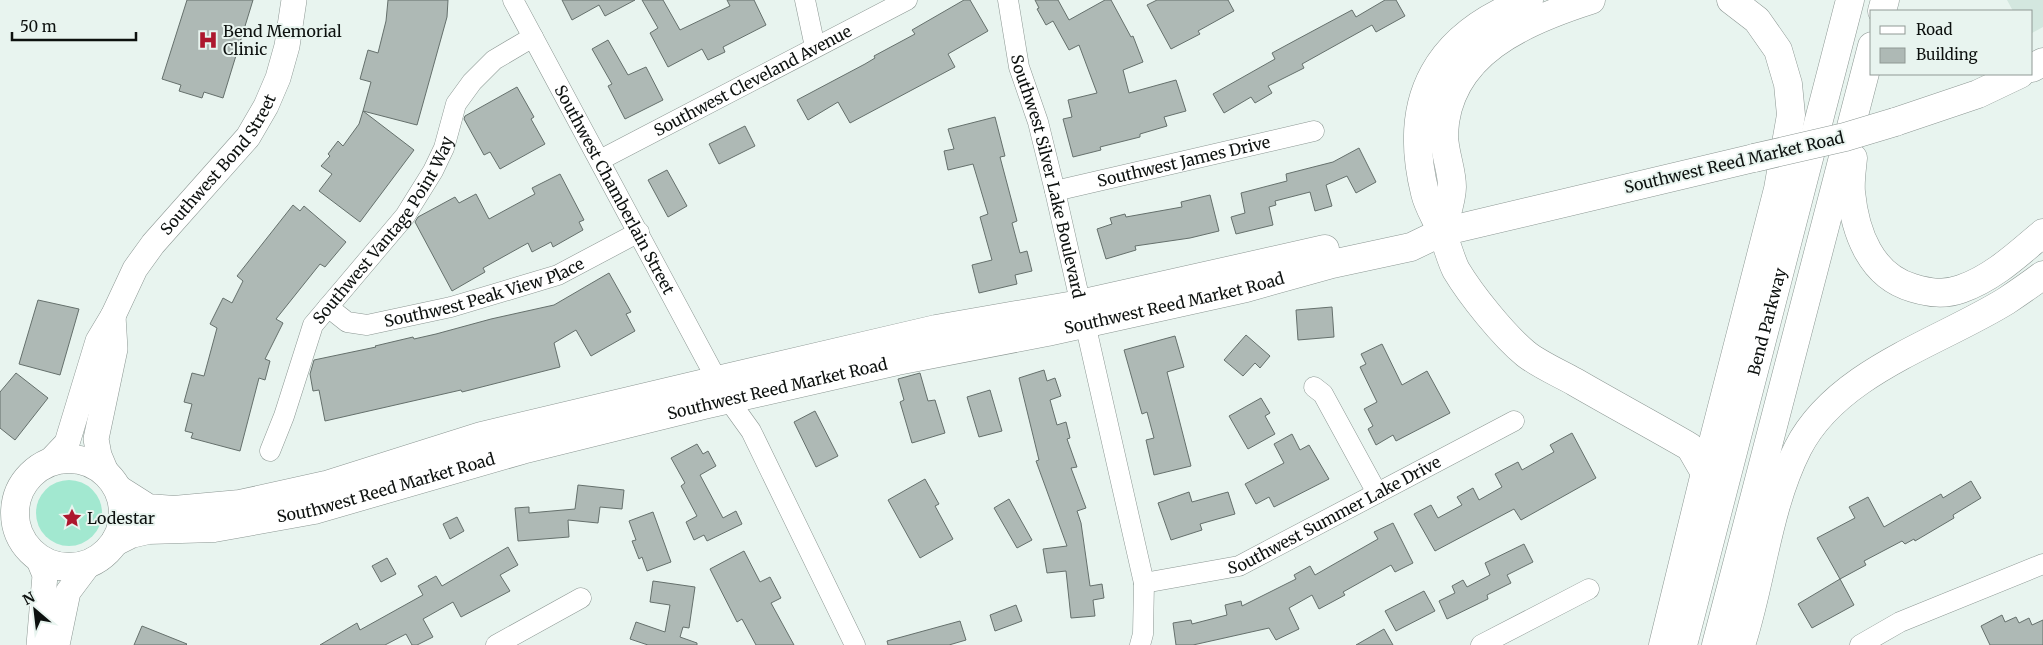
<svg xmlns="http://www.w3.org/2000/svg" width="2043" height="645" viewBox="0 0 2043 645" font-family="Merriweather,serif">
<rect width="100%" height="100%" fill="#e8f4ef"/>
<path fill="#d3e7df" d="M2007,0H2043V27L2032,33V11H2013Z"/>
<path fill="#a2e8d0" d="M36 513a33 33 0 1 1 66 0a33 33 0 1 1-66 0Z"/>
<path fill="#aeb9b5" stroke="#65706c" d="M187,0H253L223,98L204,92L202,98L179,91L181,85L162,79Z
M388,0H448L447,17L417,125L363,111L371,82L360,79L368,50L378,53L386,21Z
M562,0H635L605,16L599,5L572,20Z
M642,0H663L680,30L730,6L727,0H754L766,25L723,47L725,52L708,60L702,49L668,67L650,33L658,28Z
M964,0H970L988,31L948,54L955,67L850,123L838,102L808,120L797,100L865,64L875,58L874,56L915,34L912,30Z
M1035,0H1058L1069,20L1105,0H1111L1131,37L1133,36L1143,62L1123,70L1129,93L1176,80L1186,111L1164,117L1167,126L1140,134V137L1100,147L1101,150L1073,157L1063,119L1072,117L1068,100L1097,93L1079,45L1069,50L1053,21L1046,25L1037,9L1039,8Z
M1157,0H1228L1234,11L1198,31L1200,34L1171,49L1147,5Z
M1385,0H1396L1405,16L1376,32L1372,25L1302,64L1304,68L1268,86L1272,93L1255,103L1251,97L1224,113L1213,94L1275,59L1272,53L1296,40L1352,10L1356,17Z
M608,40L628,75L646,67L663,100L625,119L608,86L612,84L592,49Z
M517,87L534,117L531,119L545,144L500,169L490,152L484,155L464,119L465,116Z
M363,111L414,150L360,222L319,191L332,174L321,166L330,156L328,154L338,141L343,146L359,124Z
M995,117L1005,156L1000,157L1017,221L1012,223L1020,253L1027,251L1032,271L1015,275L1017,284L979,293L972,265L992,260L980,217L988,214L973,164L948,170L944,151L954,149L948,129Z
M745,126L755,146L719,164L709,144Z
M1359,148L1376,182L1356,193L1347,176L1326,185L1332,206L1315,211L1310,192L1275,201L1276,205L1269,207L1273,225L1236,234L1231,217L1245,213L1241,193L1287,181L1286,174L1333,162Z
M667,170L687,206L668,217L648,180Z
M560,174L584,220L579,222L583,230L553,247L551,242L532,252L528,243L483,268L485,272L452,291L415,222L418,217L455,197L459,203L476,194L489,219L535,194L532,188Z
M1210,195L1219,231L1190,238L1135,246L1136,250L1106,259L1097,229L1112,224L1110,218L1125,214L1126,217L1182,207L1181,202Z
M293,205L300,211L304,206L346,242L325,267L320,264L276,319L283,323L265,359L270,361L265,380L259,378L240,451L191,438L193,433L185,431L192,404L184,402L192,373L204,376L217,328L210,324L223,298L232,303L243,281L237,276Z
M609,273L631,312L626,314L635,331L591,356L576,330L554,343L560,367L462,392L461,390L325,421L319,390L313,391L310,374L314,360L376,347L375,346L413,337L414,339L436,334L491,319L554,305Z
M38,300L79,309L60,375L19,364Z
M1332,307L1334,337L1298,340L1296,310Z
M1246,335L1270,356L1260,368L1255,363L1243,376L1224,360Z
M1175,336L1184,367L1167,372L1191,466L1154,475L1146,440L1154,438L1147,412L1142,414L1124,350Z
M1382,344L1402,385L1427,371L1450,413L1396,441L1393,435L1376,445L1368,429L1373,426L1364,409L1377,402L1360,367L1366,364L1361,354Z
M1044,370L1047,381L1055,378L1061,396L1050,400L1057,425L1066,422L1070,438L1067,439L1077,467L1071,468L1086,508L1077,511L1081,523L1090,586L1102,584L1104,598L1093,600L1095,616L1071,618L1066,571L1047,573L1043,549L1067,546L1036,461L1039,460L1019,378Z
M16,373L48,398L15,440L0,428V392Z
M920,373L928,401L935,400L945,433L912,443L900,402L904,400L898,379Z
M990,390L1002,431L979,437L967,397Z
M1261,398L1270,413L1265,416L1275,434L1248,449L1229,416Z
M815,411L838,456L816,467L794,422Z
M1572,433L1596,478L1521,520L1514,509L1435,551L1414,514L1431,505L1438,518L1462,505L1457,497L1473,488L1479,500L1502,487L1495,474L1518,462L1522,470L1554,452L1550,445Z
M1292,434L1300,450L1309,445L1329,479L1274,507L1269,497L1256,504L1245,484L1284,463L1274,444Z
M697,444L703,454L708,451L716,466L700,475L723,518L736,511L742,524L707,541L704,535L694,540L686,522L697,516L681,486L685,483L671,458Z
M925,479L939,504L935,506L953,539L920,558L888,500Z
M1971,481L1981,498L1953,515L1954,518L1915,541L1914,539L1905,544L1902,541L1864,561L1866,565L1840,579L1817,538L1855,518L1849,507L1868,497L1884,527L1941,494L1943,498Z
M578,485L624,490L622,509L600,507L598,523L568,520L569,537L518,541L515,508L529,507V513L575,509Z
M1189,492L1192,502L1228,492L1235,514L1200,524L1202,530L1171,540L1158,503Z
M1009,499L1032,540L1017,548L994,508Z
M653,512L671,562L647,571L642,557L639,559L632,541L636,540L629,521Z
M457,517L464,531L450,539L443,524Z
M1393,523L1413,563L1395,572L1391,565L1343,592L1345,595L1319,609L1312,595L1289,608L1299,629L1276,640L1269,628L1193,645H1176L1173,623L1191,620L1192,624L1227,615L1225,605L1241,601L1242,606L1296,579L1294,575L1310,566L1315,575L1378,539L1374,532Z
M1524,544L1533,562L1507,575L1511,583L1487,595L1488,599L1447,619L1439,601L1455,593L1452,586L1463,580L1467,587L1490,575L1485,563Z
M508,547L518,565L500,575L510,591L461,617L453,602L423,619L433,637L417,645H412L406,634L385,645H320L357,623L360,630L423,595L418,586L436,576L442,586Z
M744,551L760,582L770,577L781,598L771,603L794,645H756L742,619L737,622L710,569Z
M387,558L396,574L381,582L372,566Z
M1840,579L1854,605L1812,628L1798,604Z
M653,581L695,587L689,628L683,627L680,637L697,643V645H648L630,639L636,622L665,632L670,605L650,602Z
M1424,591L1435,611L1396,631L1385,611Z
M1016,605L1022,621L995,631L990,615Z
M2002,615L2005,622L2016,617L2019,623L2029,618L2032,625L2043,620V645H1990L1981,626Z
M960,621L966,640L949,645H888L887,641Z
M142,626L187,644L186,645H134Z
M1384,629L1393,645H1356Z"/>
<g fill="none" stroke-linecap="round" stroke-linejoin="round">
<defs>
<g id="minor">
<path id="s1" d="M513,0L717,380"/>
<path d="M805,0L815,47"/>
<path id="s2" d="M1008,0L1019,67L1038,122L1055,191L1144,583L1143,634L1140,645"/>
<path id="s3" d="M600,160L907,0"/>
<path id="s4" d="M1055,191L1314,131"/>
<path id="s5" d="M328,307L347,322L367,325L451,307L558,275L639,232"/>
<path d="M1314,387L1323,394L1377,493"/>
<path d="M728,399L751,431L855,645"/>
<path id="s6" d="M270,451L284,416L313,325L405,216L433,171L444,148L456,104L472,82L494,60L533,37"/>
<path id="s7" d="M1144,583L1239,566L1514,421"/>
<path d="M496,645L581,598"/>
<path d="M1481,645L1589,589"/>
<path d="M1860,645L1900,622L2043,564"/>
</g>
<g id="tertiary">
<path id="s8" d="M49,462L67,443L98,341L113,316L135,269L153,244L248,137L266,106L278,78L287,46L294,0"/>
<path d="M107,474L99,455L96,439L115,349L113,316"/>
<path d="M38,558L45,575L39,645"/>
<path d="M57,645L68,592L89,564"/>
</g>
<g id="secondary">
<circle cx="69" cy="513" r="54"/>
<path d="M118,489L148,508L174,510L240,504L326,485L481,436L717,380L936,329L1080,304L1325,249"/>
<path id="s9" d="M115,542L131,534L148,530L214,528L314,510L522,450L704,405L897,361L1047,332L1246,288L1332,264L1411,247L1442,232"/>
</g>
<path id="primary" d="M2032,68L2043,62
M1895,122L1978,94L2020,74
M1442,232L1754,158"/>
<g id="trunk">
<path d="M1529,0C1438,34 1401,97 1425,193C1428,206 1436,218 1441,231C1447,243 1450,258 1456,270C1471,295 1503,335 1526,354C1540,365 1559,373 1575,382C1613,404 1652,425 1690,447L1705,473L1663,645"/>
<path d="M1882,11L1885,0"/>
<path d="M1853,158C1852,169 1850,181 1851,192C1855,233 1871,276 1913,288C1930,293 1944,295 1961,289C1993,278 2018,254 2043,233"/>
<path d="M1442,232C1445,218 1452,201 1452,187C1452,169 1444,153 1444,134C1447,53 1525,21 1591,0"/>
<path d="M1705,473L1778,189L1791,115L1788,84L1778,50L1757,20L1731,0"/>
<path id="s10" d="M1683,645L1850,0"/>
<path d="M1716,645L1872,46"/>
<path d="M1741,645C1762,581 1767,509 1798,448C1837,372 1938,343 2006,301C2018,293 2031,284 2043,275"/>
</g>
</defs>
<use href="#minor" stroke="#8c9793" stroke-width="21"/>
<use href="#tertiary" stroke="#8c9793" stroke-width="26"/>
<use href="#secondary" stroke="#8c9793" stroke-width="29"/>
<use href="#primary" stroke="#8c9793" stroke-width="29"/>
<use href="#trunk" stroke="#8c9793" stroke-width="29"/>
<use href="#minor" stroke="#fff" stroke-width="20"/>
<use href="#tertiary" stroke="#fff" stroke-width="25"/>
<use href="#secondary" stroke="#fff" stroke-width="28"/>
<use href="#primary" stroke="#fff" stroke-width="28"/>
<use href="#trunk" stroke="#fff" stroke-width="28"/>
<defs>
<path id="primary-bridge" d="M1754,158L1845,137L1895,122"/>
</defs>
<use href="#primary-bridge" stroke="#8c9793" stroke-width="29" stroke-linecap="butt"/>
<use href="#primary-bridge" stroke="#fff" stroke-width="28"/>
</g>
<defs>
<symbol id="hospital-bare" viewBox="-9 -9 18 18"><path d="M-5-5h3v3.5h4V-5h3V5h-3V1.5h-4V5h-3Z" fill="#ad182e" stroke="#e8f4ef" stroke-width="2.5" paint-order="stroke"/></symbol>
<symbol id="sight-bare" viewBox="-9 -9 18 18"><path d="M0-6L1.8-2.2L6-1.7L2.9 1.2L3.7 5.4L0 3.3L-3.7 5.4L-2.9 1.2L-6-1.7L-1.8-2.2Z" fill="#ad182e" stroke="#e8f4ef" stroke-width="2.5" paint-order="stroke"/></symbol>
</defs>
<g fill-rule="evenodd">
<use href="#hospital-bare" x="194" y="26" width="28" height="28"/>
<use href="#sight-bare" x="58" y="504" width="28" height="28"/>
</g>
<g text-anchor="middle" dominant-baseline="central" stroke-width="4" stroke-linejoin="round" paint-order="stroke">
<g font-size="16" fill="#0d110f" stroke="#e8f4ef" text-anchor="start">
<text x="223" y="31">Bend Memorial<tspan x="223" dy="18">Clinic</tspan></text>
<text x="87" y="518">Lodestar</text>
</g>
<g font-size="16" fill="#0d110f" stroke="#e8f4ef">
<text stroke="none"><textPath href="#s3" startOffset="172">Southwest Cleveland Avenue</textPath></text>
<text stroke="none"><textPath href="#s4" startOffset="132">Southwest James Drive</textPath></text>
<text transform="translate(1734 162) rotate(-13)">Southwest Reed Market Road</text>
<text stroke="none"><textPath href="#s8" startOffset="348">Southwest Bond Street</textPath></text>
<text stroke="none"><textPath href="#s2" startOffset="181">Southwest Silver Lake Boulevard</textPath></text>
<text stroke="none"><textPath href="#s1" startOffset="215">Southwest Chamberlain Street</textPath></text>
<text stroke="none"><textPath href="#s6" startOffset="252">Southwest Vantage Point Way</textPath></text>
<text stroke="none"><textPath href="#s5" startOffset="166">Southwest Peak View Place</textPath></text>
<text stroke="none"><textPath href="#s9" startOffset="1088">Southwest Reed Market Road</textPath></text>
<text stroke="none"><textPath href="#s10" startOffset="334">Bend Parkway</textPath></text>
<text stroke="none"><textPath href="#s9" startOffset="682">Southwest Reed Market Road</textPath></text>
<text stroke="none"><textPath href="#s9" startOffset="278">Southwest Reed Market Road</textPath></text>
<text stroke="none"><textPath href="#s7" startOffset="204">Southwest Summer Lake Drive</textPath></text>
</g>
</g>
<rect x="1870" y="10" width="162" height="65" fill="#e8f4ef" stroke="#909995"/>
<rect x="1880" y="26" width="25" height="8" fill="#ffffff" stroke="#909995"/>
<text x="1916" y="35" font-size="15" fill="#0d110f">Road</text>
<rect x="1880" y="48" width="25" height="15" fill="#aeb9b5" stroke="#909995"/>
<text x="1916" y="60" font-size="15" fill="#0d110f">Building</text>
<g transform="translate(35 610) rotate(332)" stroke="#e8f4ef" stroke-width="4" paint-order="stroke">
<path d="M0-4L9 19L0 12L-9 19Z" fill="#0d110f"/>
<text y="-8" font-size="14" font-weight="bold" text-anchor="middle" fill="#0d110f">N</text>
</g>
<path d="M12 32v8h124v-8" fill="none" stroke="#0d110f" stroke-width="2.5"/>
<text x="20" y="32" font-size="15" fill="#0d110f" stroke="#e8f4ef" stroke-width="4" paint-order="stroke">50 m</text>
</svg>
